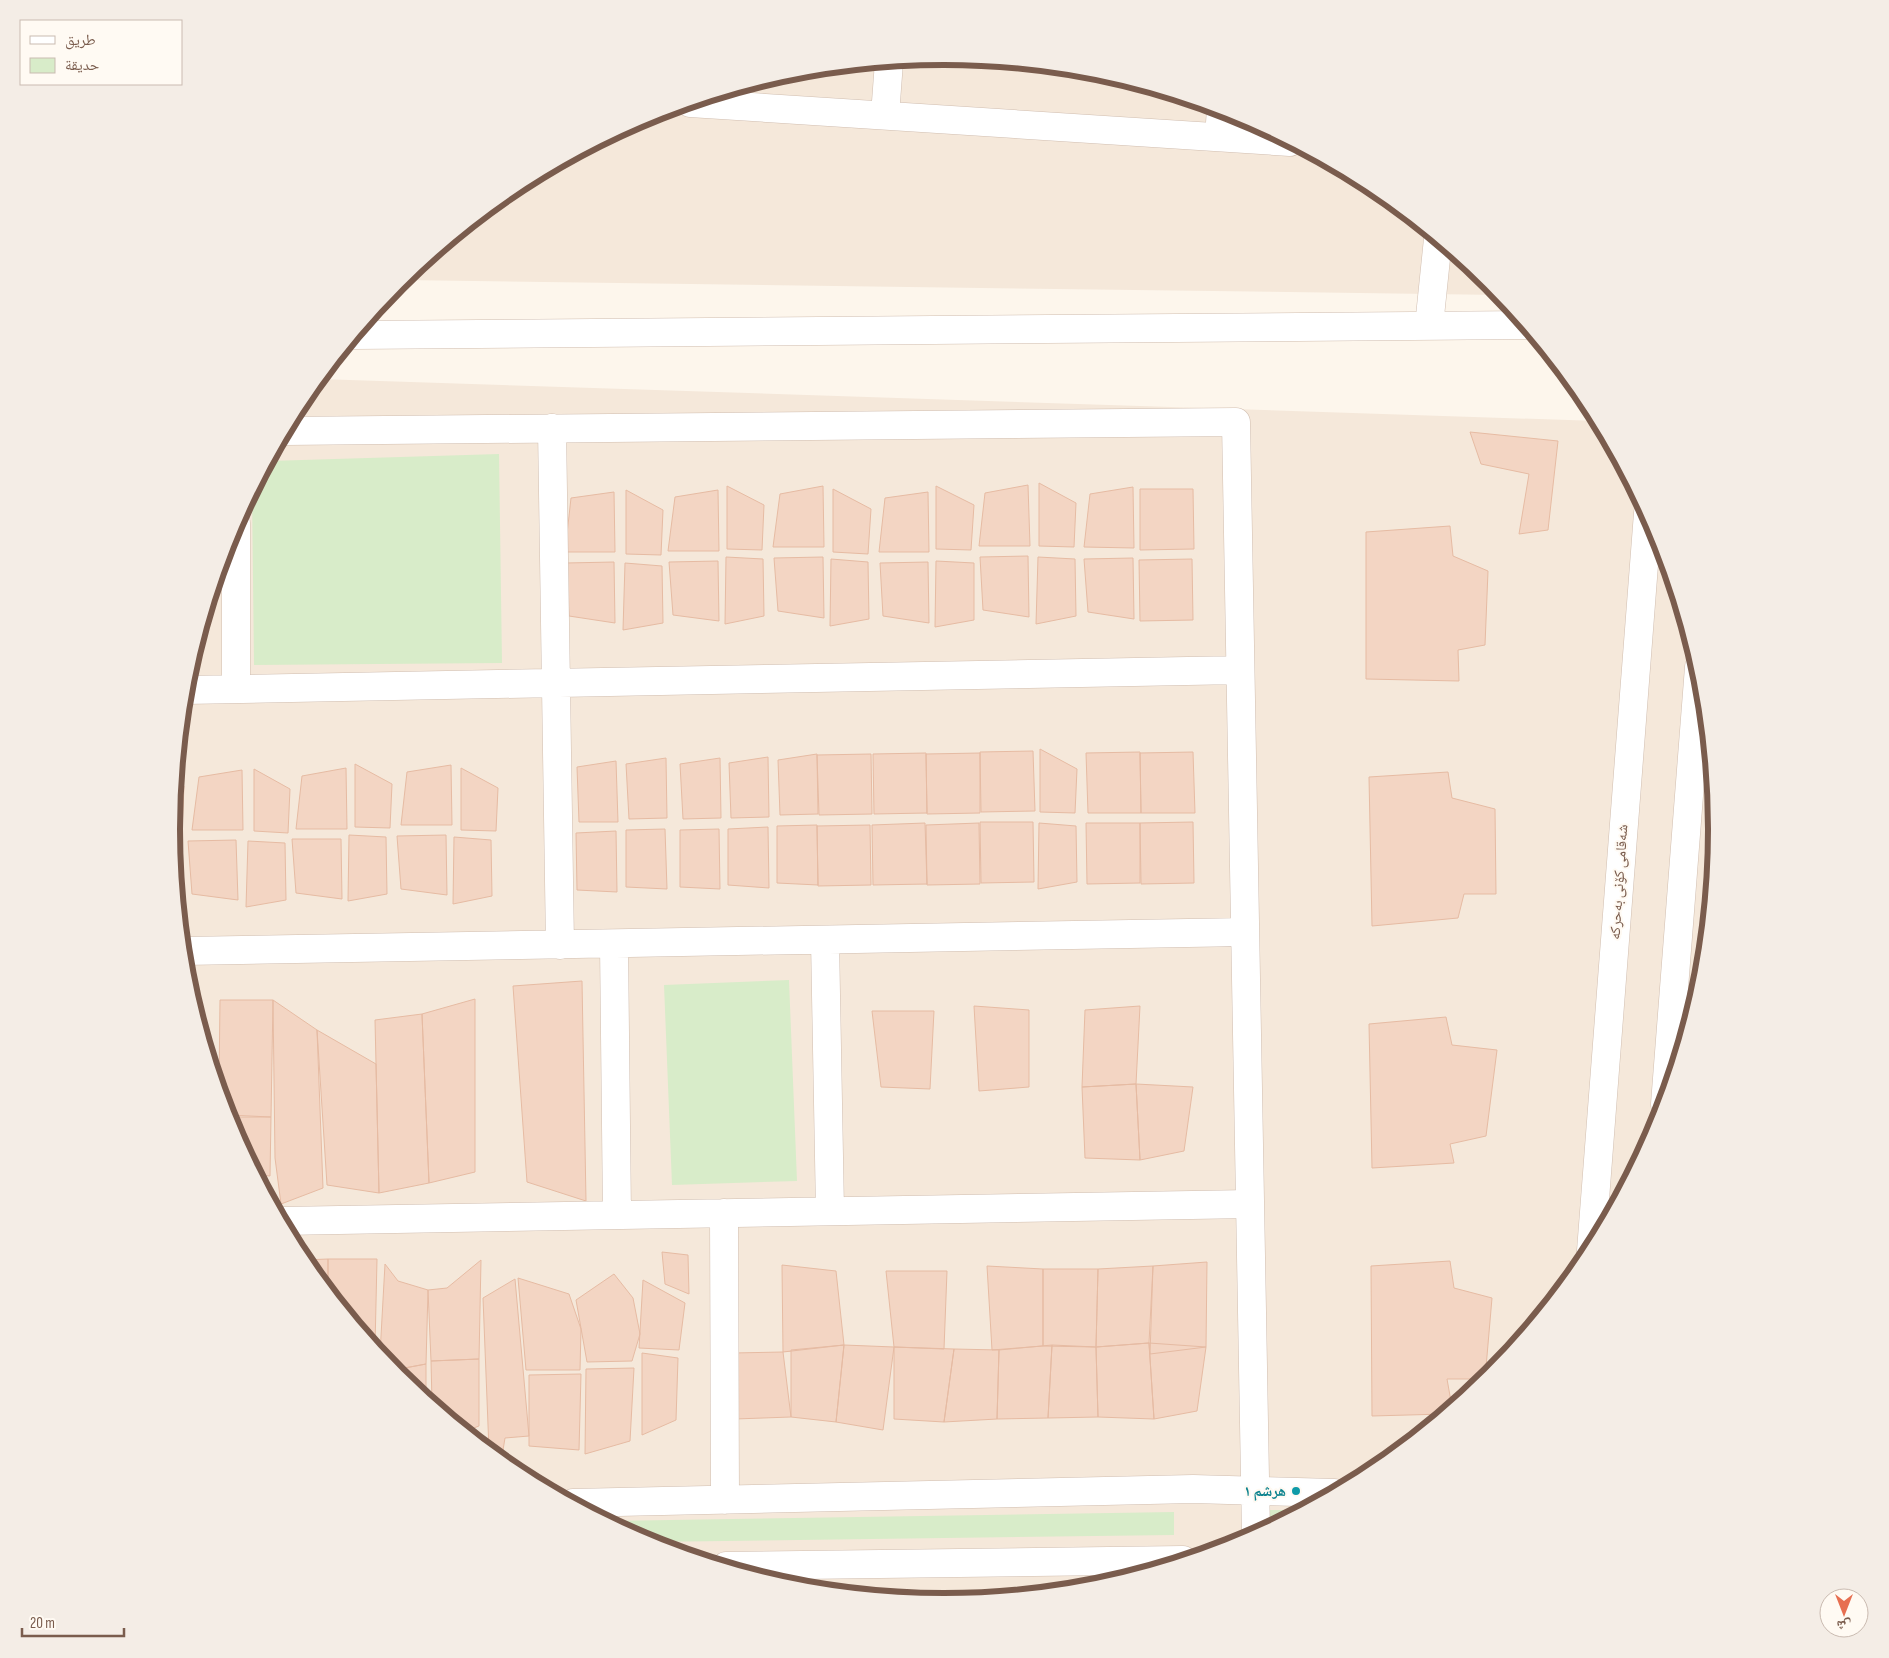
<svg xmlns="http://www.w3.org/2000/svg" width="1889" height="1658" viewBox="0 0 1889 1658" font-family="'Sofia Sans Condensed','Noto Naskh Arabic',sans-serif">
<rect width="100%" height="100%" fill="#fdf6ec"/>
<path fill="#f5e8da" d="M944,56L1096,71L1240,115L1374,187L1491,283L1501,295L402,280L515,186L649,115L794,71Z
M319,379L1598,421L1659,534L1702,679L1717,829L1702,980L1658,1125L1587,1259L1491,1376L1374,1472L1240,1543L1095,1587L944,1602L793,1587L649,1543L515,1471L398,1375L302,1258L230,1124L187,979L172,829L187,678L231,533L302,399Z"/>
<path fill="#d8ecc9" d="M499,454L502,663L254,665L252,493L269,461Z
M789,980L797,1181L672,1185L664,985Z
M1258,1510H1303L1261,1532Z
M1174,1512V1535L647,1542L608,1521Z"/>
<path fill="#f3d5c3" stroke="#e6bba3" d="M1470,432L1558,441L1548,530L1519,534L1529,474L1481,464Z
M1039,483L1076,503L1074,547L1039,546Z
M1028,485L1030,546H979L985,493Z
M727,486L764,505L762,550L727,549Z
M823,486L824,547H773L780,494Z
M936,486L974,505L971,550L936,549Z
M1133,487L1134,548L1084,547L1090,494Z
M833,489L871,509L868,554L833,552Z
M1140,489H1193L1194,549L1140,550Z
M626,490L663,510L661,555L626,554Z
M718,490L719,551H668L675,497Z
M614,492L615,552H565L571,498Z
M928,492L929,552H879L885,498Z
M1450,526L1453,556L1488,571L1485,645L1458,650L1459,681L1366,679V532Z
M1028,556L1029,617L983,610L980,557Z
M726,557L763,559L764,616L725,624Z
M823,557L824,618L778,611L774,558Z
M1038,557L1075,559L1076,616L1036,624Z
M1133,558L1134,619L1088,612L1084,559Z
M831,559L868,562L869,619L830,626Z
M1192,559L1193,620L1140,621L1139,560Z
M718,561L719,621L673,615L669,562Z
M936,561L974,563V620L935,627Z
M614,562L615,623L569,616L566,563Z
M928,562L929,623L883,616L880,563Z
M625,563L662,566L663,623L623,630Z
M1040,749L1077,769L1075,813L1040,812Z
M1033,751L1035,811L981,812L980,752Z
M1140,752L1141,813H1088L1086,753Z
M1193,752L1195,813H1141L1140,753Z
M926,753L927,813L874,814L873,754Z
M980,753V813L927,814L926,754Z
M817,754L818,814L780,815L778,760Z
M871,754L872,814L819,815L817,755Z
M768,757L769,817L731,818L729,763Z
M666,758L667,818L629,819L626,764Z
M720,758L721,818L683,819L680,764Z
M616,761L618,822H579L577,767Z
M355,764L392,784L390,828L355,827Z
M451,765L452,825H401L407,772Z
M346,768L347,829H296L302,776Z
M461,768L498,788L496,831L461,830Z
M254,769L290,789L288,833L254,831Z
M242,770L243,830H192L199,777Z
M1448,772L1452,798L1495,809L1496,894H1464L1458,918L1372,926L1369,777Z
M176,782L184,786L182,830H172Z
M980,822H1033L1034,882L981,883Z
M1193,822L1194,883L1141,884L1140,823Z
M925,823L927,884L873,885L872,825Z
M979,823L980,884L927,885L926,825Z
M1039,823L1076,826L1077,882L1038,889Z
M1086,823H1140V883L1087,884Z
M817,825L818,885L777,883V826Z
M870,825L871,885L818,886L817,826Z
M768,827L769,888L728,885V829Z
M665,829L667,889L626,887V830Z
M719,829L720,889L680,887V830Z
M616,831L617,892L577,890L576,833Z
M349,835L386,837L387,894L348,901Z
M446,835L447,895L401,889L397,836Z
M454,837L491,840L492,896L453,904Z
M292,839H341L342,899L296,893Z
M173,840H178L179,898Z
M236,840L238,900L192,894L188,841Z
M248,841L285,843L286,900L246,907Z
M582,981L586,1201L527,1182L513,986Z
M475,999V1172L429,1183L422,1014Z
M220,1000H273L271,1117L228,1115L219,1086Z
M273,1000L317,1030L323,1188L281,1204L275,1158Z
M974,1006L1029,1010V1087L979,1091Z
M1140,1006L1136,1084L1082,1087L1085,1010Z
M872,1011H934L930,1089L881,1087Z
M422,1014L429,1183L379,1193L375,1020Z
M1446,1017L1452,1045L1497,1050L1486,1136L1450,1144L1454,1163L1372,1168L1369,1024Z
M317,1030L376,1064L379,1193L327,1185Z
M1136,1084L1193,1087L1184,1151L1140,1160Z
M1136,1084L1140,1160L1085,1158L1082,1087Z
M228,1117H271L270,1176L258,1175Z
M662,1252L688,1255L689,1294L665,1284Z
M328,1259H377L375,1347L328,1290Z
M328,1259V1290L304,1260Z
M481,1260L479,1359L431,1361L428,1290L447,1288Z
M1450,1261L1454,1288L1492,1298L1485,1379H1447L1452,1407L1444,1414L1372,1416L1371,1266Z
M1207,1262L1206,1347L1150,1354L1153,1266Z
M385,1264L398,1281L428,1290L426,1364L394,1370L380,1354Z
M782,1265L836,1271L844,1345L783,1352Z
M987,1266L1043,1269V1346L992,1350Z
M1153,1266L1149,1343L1096,1347L1098,1269Z
M1043,1269H1098L1096,1347L1043,1346Z
M886,1271H947L944,1349L894,1347Z
M614,1274L633,1298L640,1334L632,1361L587,1362L576,1300Z
M518,1278L569,1294L581,1329L580,1370H526Z
M515,1279L529,1436L505,1438L502,1456L495,1455L489,1450L483,1298Z
M643,1280L685,1303L679,1350L639,1348Z
M1149,1343L1206,1347L1197,1411L1154,1419Z
M1149,1343L1154,1419L1098,1417L1096,1347Z
M844,1345L894,1347L883,1430L836,1422Z
M844,1345L836,1422L791,1417V1350Z
M1052,1345L1096,1347L1098,1417L1048,1418Z
M1052,1345L1048,1418L997,1419L999,1350Z
M894,1347L954,1349L944,1422L894,1419Z
M954,1349L999,1350L997,1419L944,1422Z
M783,1352L791,1417L735,1419L733,1353Z
M642,1353L678,1358L676,1420L642,1435Z
M479,1359V1426L466,1431L432,1403L431,1361Z
M426,1364V1399L394,1370Z
M634,1368L630,1441L585,1454L586,1369Z
M581,1374L579,1450L529,1446V1375Z"/>
<g fill="none" stroke-linecap="round" stroke-linejoin="round">
<defs>
<path id="minor" d="M690,103L1290,142
M885,115L889,62
M1219,137L1221,109
M1429,326L1438,239
M355,335L1526,325
M552,428L560,945
M285,431L1236,422L1256,1534
M236,523V689
M185,690L1240,670
M825,940L830,1211
M614,944L617,1215
M184,951L1245,932
M1665,1104L1699,667
M724,1213L725,1500
M282,1221L1250,1204
M1591,1251L1648,513
M573,1503L1193,1489L1334,1493
M726,1566L1183,1560"/>
</defs>
<use href="#minor" stroke="#d1beb0" stroke-width="29"/>
<use href="#minor" stroke="#fff" stroke-width="28"/>
</g>
<circle fill="#0f9aa8" stroke="#fffaf3" stroke-width="2" cx="1296" cy="1491" r="5"/>
<g text-anchor="middle" dominant-baseline="central" stroke-width="4" stroke-linejoin="round" paint-order="stroke">
<g font-size="15" fill="#7a5c4d" stroke="#fffaf3">
<text transform="translate(1619 882) rotate(-86)">شەقامی کۆنی بەحرکە</text>
</g>
<g font-size="15" font-weight="bold" fill="#0d838f" stroke="#fffaf3" text-anchor="end">
<text x="1286" y="1491">هرشم ١</text>
</g>
</g>
<path d="M0 0H1889V1658H0ZM180 829a764 764 0 1 1 1528 0a764 764 0 1 1-1528 0Z" fill="#f4ede6" fill-rule="evenodd"/>
<path fill="none" stroke="#7a5c4d" stroke-width="6" d="M180 829a764 764 0 1 1 1528 0a764 764 0 1 1-1528 0Z"/>
<rect x="20" y="20" width="162" height="65" fill="#fffaf3" stroke="#cabbb1"/>
<rect x="30" y="36" width="25" height="8" fill="#ffffff" stroke="#cabbb1"/>
<text x="65" y="45" font-size="15" fill="#7a5c4d">طريق</text>
<rect x="30" y="58" width="25" height="15" fill="#d8ecc9" stroke="#cabbb1"/>
<text x="65" y="70" font-size="15" fill="#7a5c4d">حديقة</text>
<g transform="translate(1844 1613) rotate(180)"><circle r="24" fill="#fffaf3" stroke="#cabbb1"/>
<path d="M0-4L9 19L0 12L-9 19Z" fill="#e76f51"/>
<text y="-8" font-size="14" font-weight="bold" text-anchor="middle" fill="#7a5c4d">ش</text>
</g>
<path d="M22 1628v8h102v-8" fill="none" stroke="#7a5c4d" stroke-width="2.5"/>
<text x="30" y="1628" font-size="15" fill="#7a5c4d" stroke="#fffaf3" stroke-width="4" paint-order="stroke">20 m</text>
</svg>
